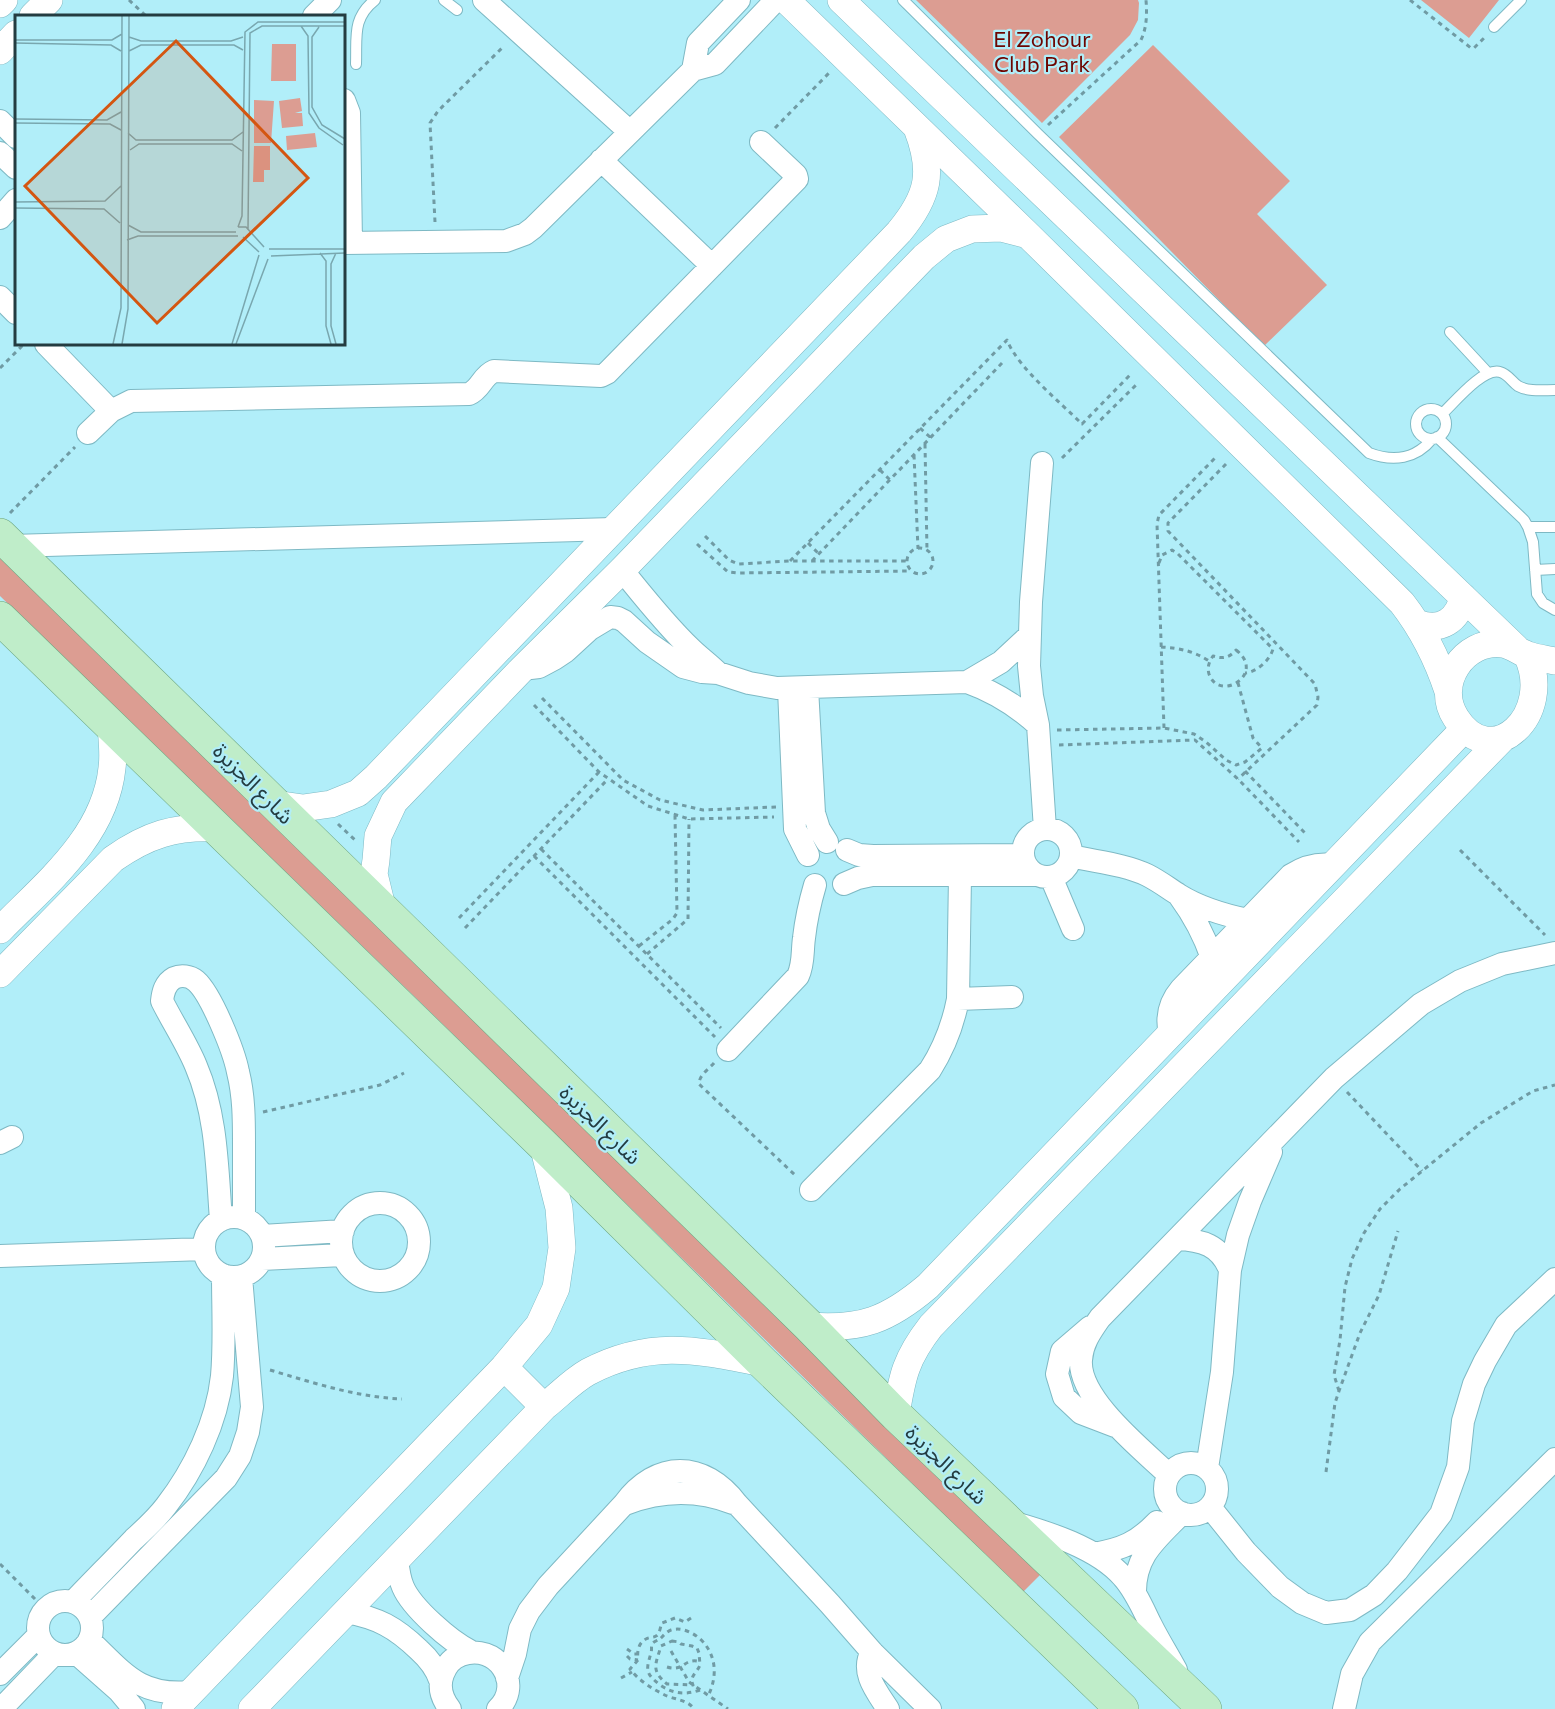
<svg xmlns="http://www.w3.org/2000/svg" width="1555" height="1709" viewBox="0 0 1555 1709" font-family="Commissioner,'Noto Sans Arabic',sans-serif">
<rect width="100%" height="100%" fill="#b1eef9"/>
<path fill="#dc9d92" d="M916,0H1138L1139,3L1138,20L1130,35L1042,123Z
M1421,0H1499L1469,38Z
M1153,45L1290,181L1257,214L1327,285L1264,346L1059,137Z
M0,548L1040,1575L1023,1592L419,1001L0,596Z"/>
<g fill="none" stroke-linecap="round" stroke-linejoin="round">
<defs>
<path id="service" d="M444,0L457,10
M903,0L1038,134L1369,453C1393,462 1416,459 1432,439
M1494,27L1521,0
M356,64C357,37 352,18 375,0
M1450,332L1488,373
M1416 424a15 15 0 1 1 30 0a15 15 0 1 1-30 0Z
M1442,414C1454,403 1483,367 1500,372C1508,374 1512,382 1518,386C1529,392 1543,390 1555,390
M1437,437L1524,520L1528,527L1533,542L1537,594L1543,603L1555,610
M1528,527H1555
M1535,570L1555,569"/>
<path id="minor" d="M484,0L630,132
M314,16L330,0
M693,70L698,43L739,0
M344,100L349,113L351,243
M0,121L16,137
M0,153L16,168
M601,160L712,266
M0,218L16,200
M344,243L506,241L525,234L533,228L693,70L715,64L776,0
M0,297L16,313
M46,344L111,411
M88,433L111,411L131,401L469,394C481,389 482,376 494,371L601,376L607,373L797,179L796,175L761,142
M1042,463L1031,602L1029,666L1032,696L1038,725L1045,829
M11,546L613,529
M622,570C644,597 665,624 690,648C699,657 709,664 718,673
M522,669L539,667L554,659L566,651L590,629L610,617L618,618L624,621L647,642L683,667L702,672L718,673L749,683L777,688L967,682C995,692 1016,705 1038,725
M967,682L1001,662L1029,636
M807,688L814,813L819,829L827,842
M789,689L795,829L808,855
M1023 853a24 24 0 1 1 48 0a24 24 0 1 1-48 0Z
M847,850L859,855L873,856L1023,855
M1071,856C1096,862 1124,864 1147,875C1159,881 1168,888 1179,895C1200,908 1224,915 1248,920
M1051,877L1073,929
M844,884L858,878L872,875H1036
M1180,897C1194,916 1204,935 1212,958
M958,999L1012,997
M1170,1034C1166,1017 1169,1003 1181,989L1291,875C1304,867 1316,863 1332,865
M728,1050L798,976C804,963 802,952 804,938C806,920 810,902 815,885
M0,1143L12,1137
M811,1190L930,1070C944,1048 953,1025 958,999L960,876
M341 1242a39 39 0 1 1 78 0a39 39 0 1 1-78 0Z
M204 1247a30 30 0 1 1 60 0a30 30 0 1 1-60 0Z
M221,1220C217,1168 217,1115 196,1066C187,1044 173,1023 162,1001C163,992 165,983 174,978C181,975 190,976 196,981C211,994 234,1051 238,1072C244,1096 244,1120 244,1145C244,1169 244,1194 244,1218
M262,1236L343,1231
M1177,1239C1202,1240 1220,1245 1230,1270
M0,1256L204,1249
M262,1259L343,1255
M1090,1327L1062,1351L1057,1374L1064,1397L1081,1413L1115,1426
M1165 1489a26 26 0 1 1 52 0a26 26 0 1 1-52 0Z
M1207,1468L1222,1372L1230,1270L1238,1235L1250,1201L1271,1152
M1169,1475C1143,1450 1078,1399 1081,1360C1082,1343 1091,1331 1100,1318L1334,1078L1421,1004L1460,981L1502,964L1555,953
M625,1504C661,1490 697,1489 733,1503
M1210,1507L1246,1552L1280,1587L1302,1603L1326,1613L1350,1610L1374,1595L1397,1571L1441,1514L1458,1467L1463,1421L1474,1384L1485,1361L1506,1325L1555,1279
M1011,1522C1047,1532 1098,1548 1123,1577C1135,1590 1143,1609 1151,1625C1159,1641 1168,1655 1176,1670
M1094,1554C1122,1549 1137,1543 1157,1522
M397,1559C398,1568 399,1578 403,1587C412,1608 450,1641 470,1651
M1135,1594C1134,1555 1157,1539 1182,1513
M38 1628a27 27 0 1 1 54 0a27 27 0 1 1-54 0Z
M73,1602C93,1581 114,1560 134,1539C145,1529 157,1518 166,1506C194,1470 217,1422 222,1376C225,1343 223,1309 223,1275
M346,1612C378,1618 395,1627 419,1650C429,1659 436,1668 440,1680
M90,1617L226,1478L240,1456L248,1432L252,1407L241,1277
M89,1640C124,1673 139,1697 191,1692
M872,1652C860,1672 877,1692 888,1709
M76,1653L119,1691L134,1709
M0,1674L38,1636
M507,1678L515,1654L520,1629L529,1611L548,1586L624,1504C656,1460 704,1460 737,1504L830,1604L872,1652L930,1709
M1,1709L54,1654
M450,1709C442,1699 438,1687 443,1674C446,1666 452,1658 461,1655C497,1642 524,1684 498,1709
M1344,1709L1352,1674L1370,1642L1555,1459"/>
<path id="tertiary" d="M786,0L1028,235L1402,603C1423,630 1437,658 1448,691
M841,0L1516,648
M0,4L4,0
M33,16L49,0
M0,51L16,34
M1417,623C1440,632 1458,621 1463,597
M1527,655C1555,714 1492,774 1456,718C1434,685 1463,639 1503,644C1513,646 1519,652 1528,655C1536,658 1546,659 1555,661
M275,804L303,808L331,804L358,793L376,777L899,232C929,196 934,172 917,128
M383,911L374,874L376,860L378,836L394,802L522,669L622,570L924,257L946,239L972,229L1001,228L1028,235
M0,930C46,883 105,837 112,768C114,754 112,740 111,726
M0,974L113,859C147,835 175,826 217,828
M809,1326C861,1330 888,1320 928,1286L1464,729
M504,1367L544,1407
M896,1415C902,1376 906,1358 931,1326L1501,740
M175,1709L504,1367L539,1325L556,1288L562,1248L559,1208L543,1145
M252,1709L544,1407C558,1396 572,1381 588,1372C651,1339 697,1350 763,1363"/>
<path id="primary" d="M0,535L809,1326L896,1415L1205,1709
M0,618L543,1145L763,1363L1122,1709"/>
</defs>
<use href="#service" stroke="#7eb9c4" stroke-width="12"/>
<use href="#minor" stroke="#7eb9c4" stroke-width="24"/>
<use href="#tertiary" stroke="#7eb9c4" stroke-width="28"/>
<use href="#primary" stroke="#6da782" stroke-width="34"/>
<path stroke="#709ba4" stroke-width="3" stroke-dasharray="4.5 4.5" stroke-linecap="butt" d="M129,0L146,16
M1410,0L1471,48H1474L1485,37
M1048,125L1141,40C1147,27 1147,14 1146,0
M775,128L829,73
M435,222L430,123L438,111L504,46
M0,368L24,344
M920,428L930,437
M925,444L927,551
M914,455L918,549
M1062,458L1137,384
M1226,464L1168,523V531L1315,684L1318,697L1317,705L1238,779
M880,470L890,480
M10,513L75,447
M705,536L729,560L738,564L790,561H908
M808,543L819,554
M697,544L728,572L737,573L911,571
M907 561a13 13 0 1 1 26 0a13 13 0 1 1-26 0Z
M790,561L1007,340C1018,368 1060,402 1082,424L1130,375
M812,561L1002,363
M1159,563L1162,555L1172,550L1178,554L1273,649C1270,660 1257,672 1245,673
M1161,647C1179,648 1194,651 1209,661
M1236,650C1267,674 1219,703 1209,674C1207,667 1209,662 1213,656C1223,659 1229,658 1236,650Z
M542,698L623,780L660,800L703,810L776,807
M534,705L599,772L648,806L689,819L774,817
M1164,728L1157,524L1159,515L1216,457
M1057,730L1164,728L1194,734L1206,742L1226,760L1236,765L1245,762L1262,748L1253,738L1238,683
M1059,745L1195,740L1238,779L1299,842
M1245,771L1306,834
M338,824L355,840
M541,849L721,1028
M1460,850L1545,935
M534,856L715,1037
M459,918L599,772
M465,928L607,780
M639,946L673,919L677,913L675,816
M647,954L688,919L689,819
M714,1063C709,1069 699,1075 699,1084L796,1176
M1347,1092L1422,1171
M263,1112L380,1085L404,1073
M270,1370C314,1383 356,1397 402,1399
M1339,1391L1334,1375L1340,1340L1345,1287L1352,1259L1364,1233L1380,1209L1400,1189L1481,1123L1533,1091L1555,1085
M1326,1472L1335,1403L1339,1391L1360,1333L1379,1295L1398,1231
M0,1564L45,1609
M691,1618L685,1622L675,1618L662,1623C660,1627 660,1634 656,1636C653,1638 649,1637 646,1639C638,1643 637,1652 638,1660L630,1669C639,1681 654,1690 667,1696C677,1700 688,1700 694,1709
M672,1641L679,1642L681,1644L692,1646L697,1648L699,1653L700,1665C697,1673 689,1676 693,1685L667,1684C650,1670 656,1664 661,1646Z
M627,1649L634,1654H638
M671,1651L689,1682L728,1709
M627,1656L630,1659L638,1660
M667,1667C683,1672 684,1659 697,1661
M621,1678L632,1672
M700,1690C686,1695 673,1694 660,1685C645,1673 646,1670 651,1653C652,1650 651,1647 652,1644C653,1642 658,1640 660,1639C663,1636 666,1632 671,1630C684,1626 700,1636 707,1647C717,1662 716,1680 708,1696"/>
<use href="#service" stroke="#fff" stroke-width="10"/>
<use href="#minor" stroke="#fff" stroke-width="22"/>
<use href="#tertiary" stroke="#fff" stroke-width="27"/>
<use href="#primary" stroke="#bfedc9" stroke-width="33"/>
</g>
<g text-anchor="middle" dominant-baseline="central" stroke-width="4.5" stroke-linejoin="round" paint-order="stroke">
<g font-size="22" fill="#6d0500" stroke="#b1eef9">
<text x="1042" y="38">El Zohour<tspan x="1042" dy="25">Club Park</tspan></text>
</g>
<g font-size="22" fill="#243c41" stroke="#b1eef9">
<text transform="translate(254 783) rotate(45)">شارع الجزيرة</text>
<text transform="translate(601 1124) rotate(44)">شارع الجزيرة</text>
<text transform="translate(947 1464) rotate(44)">شارع الجزيرة</text>
</g>
</g>
<g transform="translate(15 15)">
<rect width="330" height="330" fill="#b1eef9"/>
<path d="M257,29H281V66H256ZM285,83L287,96L280,98H287L288,111L267,113L264,86ZM239,85L259,86L256,128H239ZM300,118L302,132L272,135L271,121ZM239,131H255V155H249V167H238Z" fill="#dc9d92"/>
<path fill="none" stroke="#79a7af" stroke-width="1.5" d="M286,11L293,21L294,98L304,113L328,130M304,12L297,22V92L307,110L330,124M114,22L126,26H216L228,22M0,25H97L107,19M0,28L96,30L106,36M114,36L126,30H219L228,35M0,104L92,105L106,97M0,108L95,109L106,115M113,118L121,125H217L228,117M115,135L124,129H217L227,136M0,187L90,186L106,171M0,193L89,194L105,208M113,210L126,217H221M223,212L227,201L230,17L243,7H330M223,212H231L249,232M233,215L235,18L247,11H330M228,222L244,237M112,225L123,221H223M254,234H330M305,238L311,246V311L316,329M256,241L330,238M98,329L106,293L107,1M107,329L113,294L114,1M217,329L244,240M221,329L253,244M321,329L316,311V249L321,238"/>
<path fill="#d45611" fill-opacity="0.15" stroke="#d45611" stroke-width="3" d="M161,26L293,163L142,308L10,171Z"/>
<rect width="330" height="330" fill="none" stroke="#243c41" stroke-width="3"/>
</g>
</svg>
